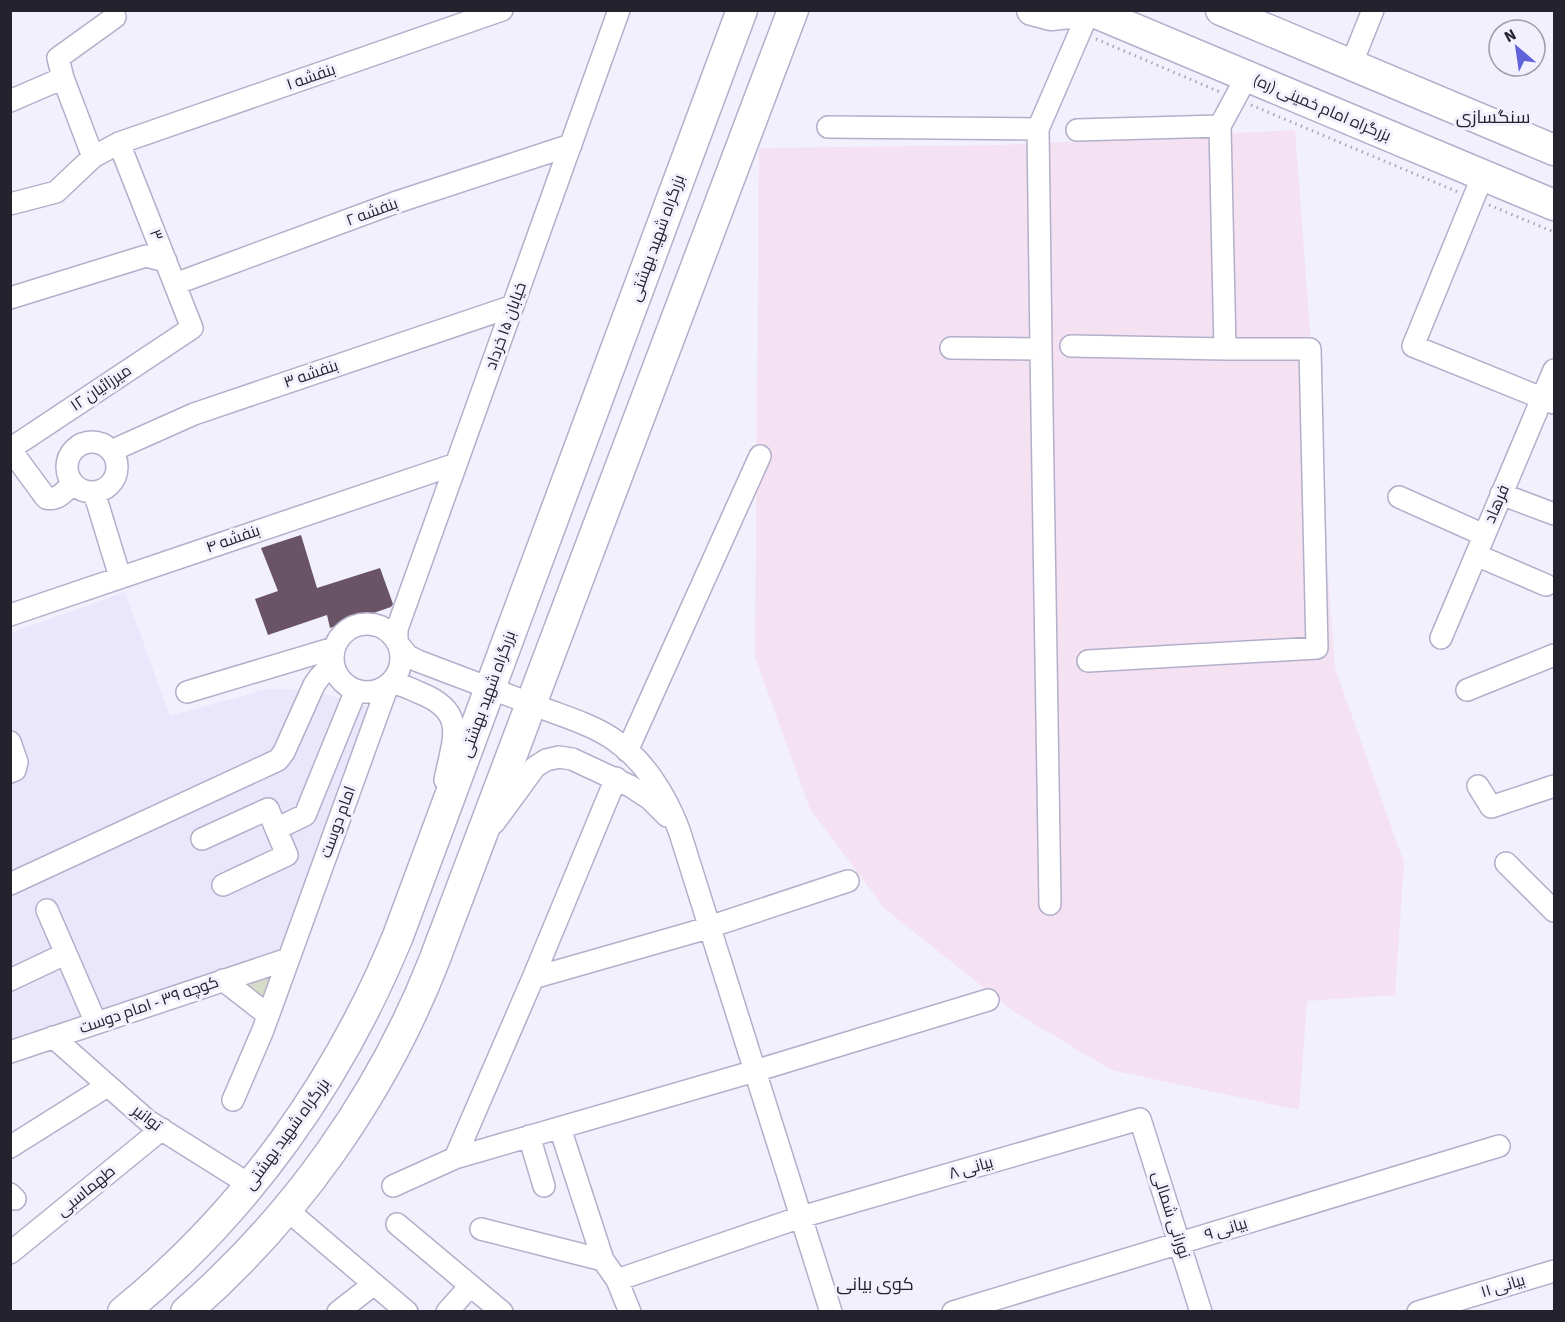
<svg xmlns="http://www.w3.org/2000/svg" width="1565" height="1322" viewBox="0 0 1565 1322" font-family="'Source Sans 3',Cairo,sans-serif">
<rect width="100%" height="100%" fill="#f1f0fc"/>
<path fill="#f4e1f2" d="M1295,130L1335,668L1404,863L1395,995L1307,1001L1299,1110L1111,1070L1016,1013L885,909L810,809L755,657L759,148L1002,145Z"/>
<path fill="#eae7fd" d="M125,592L170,716L268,689L311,690L375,708L280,953L11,1041V633Z"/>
<path fill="#d5dcc7" d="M281,967L266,1007L237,984Z"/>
<path fill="#695365" d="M301,535L317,588L380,568L393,604L391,607L330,628L327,615L268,635L255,599L278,591L261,548Z"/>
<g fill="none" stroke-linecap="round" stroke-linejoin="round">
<defs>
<path id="minor" d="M1351,65L1373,10
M10,101L63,78
M828,127L1038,129L1089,11
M1077,130L1220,126L1247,76
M93,157L63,78L58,58L115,17
M1483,175L1413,346L1554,403
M10,204L56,192L93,157L119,143L502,10
M175,284L394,203L571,145
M10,298L146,256L166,261
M1071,346L1225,349L1220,126
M951,348L1041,349L1038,129
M1041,349L1050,904
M67 467a25 25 0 1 1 50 0a25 25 0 1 1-50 0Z
M10,449L192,328L119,143
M10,449L46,498C58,501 65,491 72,484
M111,451L194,414L513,306
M94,492L120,577
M1501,494L1554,514
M1399,497L1484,535
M1476,555L1546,585
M10,615L456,464
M333 658a34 34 0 1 1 68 0a34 34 0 1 1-68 0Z
M1441,638L1554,370
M397,641V629L619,10
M399,645L408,656L418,661C458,676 497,691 537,706C562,716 591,724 613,739C644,760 666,795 679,830L831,1312
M1088,661L1317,648L1310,349H1225
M389,684C399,682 410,689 420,693C468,712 453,739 445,780
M1467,690L1554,655
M187,692L334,648
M10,742L17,762L15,770L10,772
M627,751L760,456
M1478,786L1491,807L1554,786
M494,823L535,767L546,760L559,757L572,759L630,786L650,799L667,816
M202,839L268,809L276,829
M1506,863L1554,911
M10,884L278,760L284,752L314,685C319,677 325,669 334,666
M223,885L287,855L276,829L305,815L356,690
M47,910L96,1023
M533,978L694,932L848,881
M10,980L65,954
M223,980L268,1015
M53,1037L148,1121L250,1185
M10,1052L288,959
M233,1100L263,1030L388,685
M560,1128L603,1260
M529,1136L544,1186
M10,1147L107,1086
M455,1158L533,978L616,778
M393,1186L455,1158L755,1071L988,1000
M10,1194L15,1199
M286,1209L407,1312
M397,1224L502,1312
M481,1229L603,1260L617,1280L630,1312
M10,1253L162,1129
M617,1280L801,1217L1140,1119L1201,1312
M338,1312L374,1284
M447,1312L470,1286
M953,1312L1499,1146
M1418,1312L1554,1271"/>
<path id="highway" d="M1032,10L1051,15L1089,11
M1089,10L1554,205
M1221,10L1554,150
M123,1312C246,1212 338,1082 398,936L742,10
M186,1312C295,1217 381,1096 434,961L793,10"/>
</defs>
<use href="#minor" stroke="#b3afcb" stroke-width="24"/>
<use href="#highway" stroke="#b3afcb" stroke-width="33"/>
<path stroke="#a8a7b3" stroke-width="3" stroke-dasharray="1.5 4.5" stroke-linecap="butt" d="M1096,39L1220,92
M1251,105L1458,192
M1489,205L1554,232"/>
<use href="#minor" stroke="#fff" stroke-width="21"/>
<use href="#highway" stroke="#fff" stroke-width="30"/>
</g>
<g text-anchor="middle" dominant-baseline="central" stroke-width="6" stroke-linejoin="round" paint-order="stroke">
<g font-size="16" fill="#24222d" stroke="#f1f0fc">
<text transform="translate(311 77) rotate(-19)">بنفشه ۱</text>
<text transform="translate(1322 108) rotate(23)">بزرگراه امام خمینی (ره)</text>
<text transform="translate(372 212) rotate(-20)">بنفشه ۲</text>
<text transform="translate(156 235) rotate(69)">۳</text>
<text transform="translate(657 238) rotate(-70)">بزرگراه شهید بهشتی</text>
<text transform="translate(506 326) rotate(-70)">خیابان ۱۵ خرداد</text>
<text transform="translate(311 374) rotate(-19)">بنفشه ۳</text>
<text transform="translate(101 388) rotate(-34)">میرزائیان ۱۲</text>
<text transform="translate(1497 504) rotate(-67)">فرهاد</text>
<text transform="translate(233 539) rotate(-19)">بنفشه ۴</text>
<text transform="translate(488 694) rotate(-70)">بزرگراه شهید بهشتی</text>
<text transform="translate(338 822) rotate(-70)">امام دوست</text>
<text transform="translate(149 1005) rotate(-19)">کوچه ۳۹ - امام دوست</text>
<text transform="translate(147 1118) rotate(37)">توانیر</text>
<text transform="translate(287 1134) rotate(-54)">بزرگراه شهید بهشتی</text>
<text transform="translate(971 1168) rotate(-16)">بیانی ۸</text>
<text transform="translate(86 1191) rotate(-39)">طهماسبی</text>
<text transform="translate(1171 1215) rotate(72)">نورانی شمالی</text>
<text transform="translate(1226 1229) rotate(-17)">بیانی ۹</text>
<text transform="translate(1503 1286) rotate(-17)">بیانی ۱۱</text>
</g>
<g font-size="18" fill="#24222d" stroke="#f1f0fc">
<text x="1493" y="117">سنگسازی</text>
<text x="875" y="1284">کوی بیانی</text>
</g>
</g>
<rect width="1565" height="1322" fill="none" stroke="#24222d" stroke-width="24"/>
<g transform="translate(1517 48) rotate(331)"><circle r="28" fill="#f1f0fc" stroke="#9f9ea9" stroke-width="1.5"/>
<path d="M0-4.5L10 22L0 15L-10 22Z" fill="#6062da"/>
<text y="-9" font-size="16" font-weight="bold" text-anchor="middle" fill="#24222d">N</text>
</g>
</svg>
